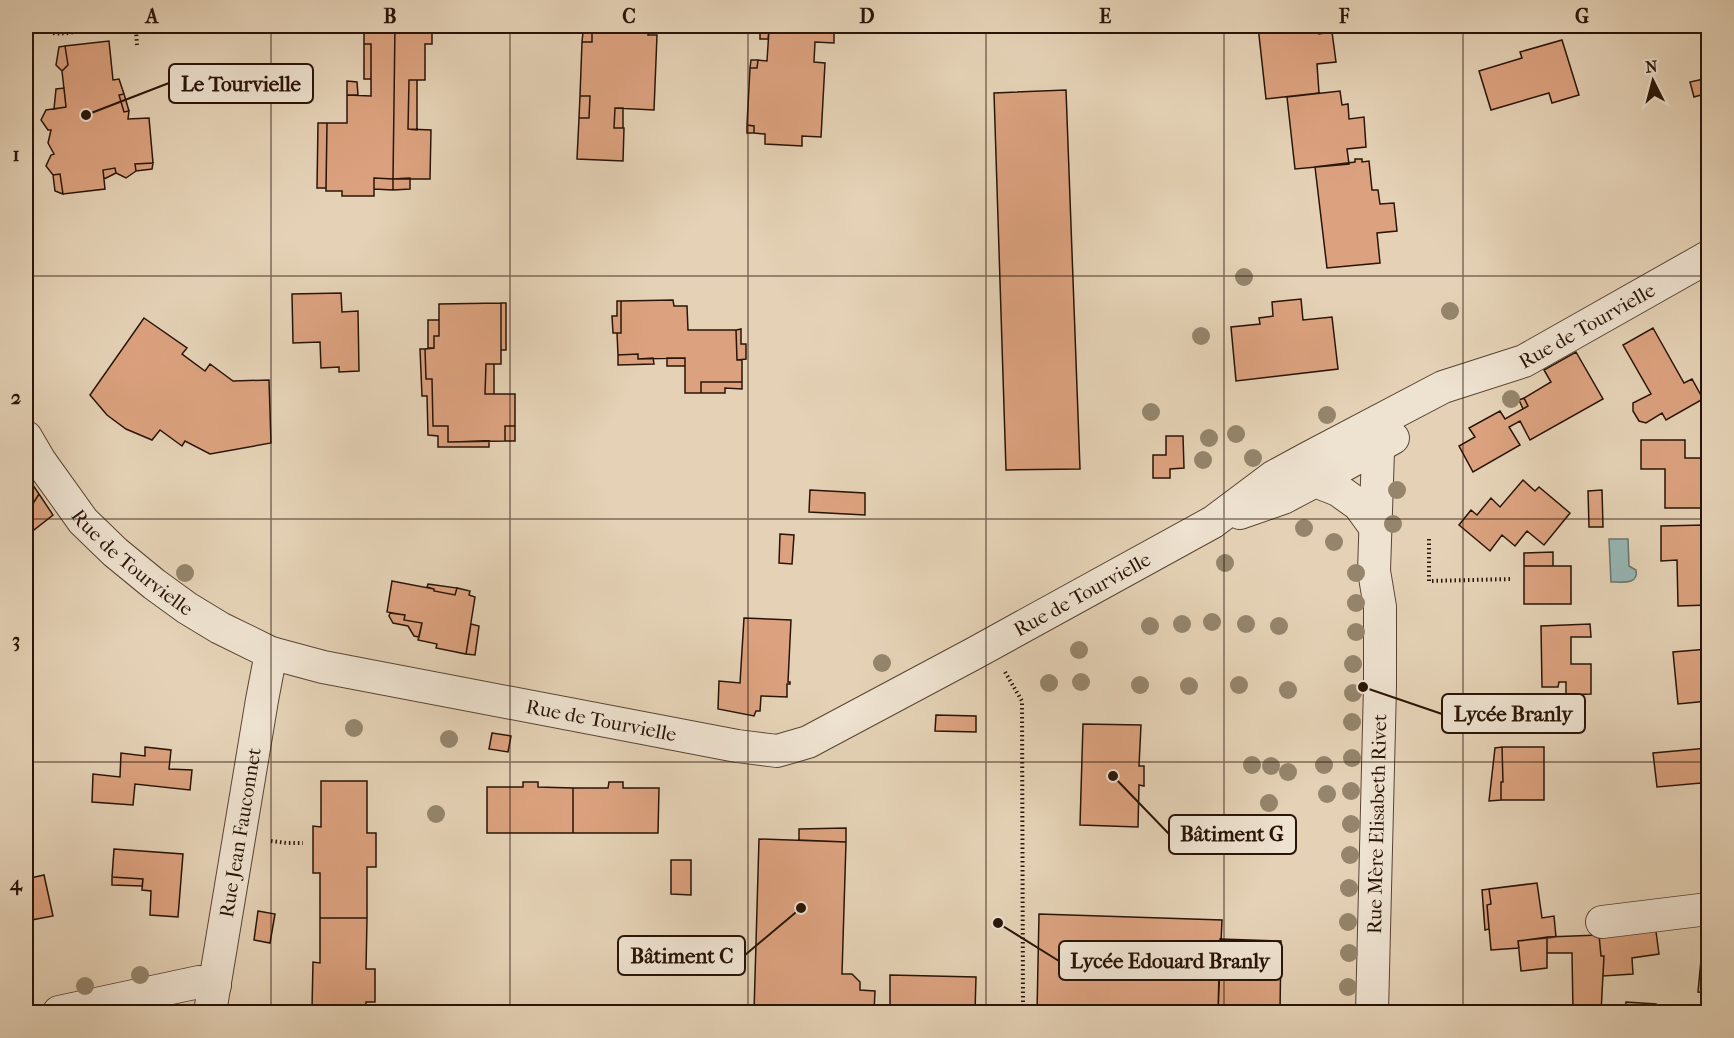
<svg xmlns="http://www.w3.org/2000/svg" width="1734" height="1038" viewBox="0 0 1734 1038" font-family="'IM FELL French Canon',serif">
<rect width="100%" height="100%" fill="#e5d2b6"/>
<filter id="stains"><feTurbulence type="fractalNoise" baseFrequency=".00333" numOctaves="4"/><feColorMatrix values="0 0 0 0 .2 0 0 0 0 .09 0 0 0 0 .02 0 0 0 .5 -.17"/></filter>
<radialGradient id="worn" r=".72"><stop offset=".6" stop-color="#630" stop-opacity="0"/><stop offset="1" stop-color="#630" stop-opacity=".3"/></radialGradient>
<path fill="#96b6b4" stroke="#6a756f" stroke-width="1.5" d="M1609,539H1628L1629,566L1636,570C1639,585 1622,582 1611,582Z"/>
<path fill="#dca27f" stroke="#291407" stroke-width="1.5" d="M364,26H395L393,179L374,178V196H342V191H326L327,123H347V95L371,96V44H364Z
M395,26H428V29H432V44H425V80H409L408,129L431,130L430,179H393Z
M602,26H649L648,35H657L654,110L615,108L614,128H624L623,161L577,159L579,118H589L590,96H580L582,42H592V32L602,33Z
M760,26H834V43L815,42L814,62L825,63L821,137L802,136V146L765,144V134L754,133V126L747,125L750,68H757L758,60L767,61L769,30H760Z
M1258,26H1319V34L1332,32L1336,62L1317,64L1319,93L1266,99Z
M760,30H769L768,39H760Z
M583,32H592V42H582Z
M1562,40L1579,95L1552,103L1549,93L1491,110L1479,71L1522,58L1520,52Z
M109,41L113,80L119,79L124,94L119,95L124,112L129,111L128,119L149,118L153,163L135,164L136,171L126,178L116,173L115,168L103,170L105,189L63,194L60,174L53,175L46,166L51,155L54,154L48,143L51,130H48L41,120L46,110L66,107L62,71L68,65L65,46Z
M364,44H371V79H364Z
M65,46L68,65L62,71L56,65L59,47Z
M751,60H758L757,68H750Z
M1708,78V93L1694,97L1690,82Z
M409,80H417V130L408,129Z
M347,81L357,82L358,95H347Z
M64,88L66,107L54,109L56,89Z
M1066,90L1080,469L1006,470L994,93Z
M1340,91L1342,105L1348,104L1349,119L1364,117L1366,147L1347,149L1349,164L1295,169L1287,97Z
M124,94L129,111L124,112L119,95Z
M580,96H590L589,118H579Z
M615,108H623V128H614Z
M318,123H327L326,188H317Z
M747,125L754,126V133H747Z
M1355,159H1362V162L1369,161L1372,190H1378L1380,204L1394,203L1397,231L1377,233L1380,263L1327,268L1315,167L1355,162Z
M153,163L152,169L136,171L135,164Z
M115,168L116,173L104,179L103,170Z
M60,174L63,194L55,191L53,175Z
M374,178L393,179V190L374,189Z
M410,178V189L393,190V179Z
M341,293L342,312L358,311L359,371L339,372V367L321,368L320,342L293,343L292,294Z
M1301,299L1303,320L1332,317L1338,369L1236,381L1231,327L1260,324L1259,318L1273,316L1272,302Z
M673,300L674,306H687L688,330H736L737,360H742V382H701V393H685V358L638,359V354L618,355L617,333H621V301Z
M617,301H621V333H613L612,316H617Z
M501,303V364H486L485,394H515V426H505V441L448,442V426H433L432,379H426L425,349L434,348V336H439V304Z
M501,303H506V350H501Z
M144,318L187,348L182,354L205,371L210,364L233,381L269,380L271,443L210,454L185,441L182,446L160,430L152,440L126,429L107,415L90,395Z
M428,320H439V336H434V348H428Z
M1653,328L1684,383L1692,379L1703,399L1666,420L1662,413L1646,423L1639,421L1633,411V403L1651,394L1623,345Z
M741,329V344H746V359L737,360L736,330Z
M420,349H425L426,379H432L433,426H448V442L489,441V447H438V436L428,435L427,396H422Z
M1576,352L1603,399L1530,440L1520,421L1509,427L1520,445L1473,472L1459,446L1475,437L1469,428L1500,411L1505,419L1528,406L1524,398L1551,382L1544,370Z
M638,354V359L653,358L654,364L618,365V355Z
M667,358H685V366H667Z
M486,364H494V394H485Z
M701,382H742V389L725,388V393H701Z
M1524,398L1528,406L1523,409L1519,400Z
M505,426H515V441H505Z
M1166,436H1183L1184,468L1170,469V478H1153V455H1166Z
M1641,440H1685V458H1704V485L1708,486V508H1665V469H1641Z
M28,478L39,494L26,515V480Z
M1523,480L1535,491L1539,487L1570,513L1544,545L1527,531L1515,546L1502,535L1490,551L1459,525L1471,510L1477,515L1491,498L1500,507Z
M810,490L865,493V515L809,512Z
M1602,490L1603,527H1589L1588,491Z
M39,494L53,515L30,533L26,526V515Z
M1704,525V551H1708V605L1678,606L1677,560L1661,561V526Z
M780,534L794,535L792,564L779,563Z
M1553,552V566H1524V553Z
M1524,566H1571V604H1524Z
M392,581L434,589V591L455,595L457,588L470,591L469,595L475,597L466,654L436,648L437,644L418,640L422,623L404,620L405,615L387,612Z
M428,584L457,588L455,595L434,591V589L427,587Z
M390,613L405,615L404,620L422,623L419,637L414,636L408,626L393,623L389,616Z
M744,618L791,620L788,682H790V684H787V697L761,696L760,711H756L754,716L718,709L719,681L740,683Z
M471,624L479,626L475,655L466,654Z
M1590,624L1591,637H1571V664H1591V694L1566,695V682H1559L1558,687H1542L1541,626Z
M1708,649V701L1678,704L1673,652Z
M936,715L976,716V732L935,731Z
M1083,724L1141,725L1139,766H1144V786L1139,785L1138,827L1080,825Z
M492,733L511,736L508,752L489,749Z
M145,747L171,750L169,769L192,770L190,790L135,784L133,805L92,802L93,774L120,777L121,753L145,756Z
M1502,747H1544V800H1501V782H1503Z
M1502,747L1503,782H1501V800L1489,801L1495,748Z
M1708,748V816L1705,817L1701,783L1657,787L1653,753Z
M321,781H367V833H376V867H367V918H320V873H313V826L321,827Z
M523,782H538V787L573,788V833H487V787H523Z
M609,782H623V788H659L658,833H573V788H608Z
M846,828V842L799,840V829Z
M759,839L846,842L842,974H852L860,982V990L875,991L874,1012H754Z
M114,849L183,854L178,917L150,915L151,891L142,890L143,879L112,877Z
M671,860H691V895L671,894Z
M44,875L53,916L26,921V879Z
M112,877L143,879L142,886L112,885Z
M1537,883L1542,918L1554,916L1556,937L1518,941L1519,948L1491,950L1487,905L1491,904L1489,889Z
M1489,889L1491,904L1487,905L1489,929L1485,930L1482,890Z
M258,911L275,914L270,943L254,940Z
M1039,914L1222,920L1218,1012H1037Z
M320,918H367L366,969H375V1002H366V1012H320V1008L312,1009L313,962L320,963Z
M1655,924L1659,954L1632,958L1633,974L1603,976L1604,956H1601L1599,935Z
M1705,924L1708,925V949H1702Z
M1599,935L1601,956H1604L1601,1012H1573L1572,953H1547V937Z
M1547,937V968L1521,971L1518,941Z
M1220,939L1281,941L1280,1012H1218Z
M1702,949H1708V993L1698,992Z
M890,975L976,977L975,1012H890Z
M1626,1002L1656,1004V1010L1700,1012H1601V1010L1625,1012Z"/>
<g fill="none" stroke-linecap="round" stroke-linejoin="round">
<defs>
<g id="minor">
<path id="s1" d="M26,437L40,461L83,521L115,552L154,584L187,608L220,628L271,653L323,667L737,746L777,751L808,742L973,654L1213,522L1273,477L1308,458L1443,387L1524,361L1708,257"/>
<path d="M1315,481L1393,438"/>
<path d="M1240,513L1283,498L1315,481L1338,490L1359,505L1375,527"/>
<path d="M1602,922L1708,909"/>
<path d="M59,1012L199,982L215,985"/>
<path id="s2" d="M210,1012L262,700L271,653"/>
<path id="s3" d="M1372,1012L1380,686V607L1374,571L1379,421"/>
</g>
</defs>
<use href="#minor" stroke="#584433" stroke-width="34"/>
<path stroke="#291407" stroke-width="4" stroke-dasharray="1.5 3" stroke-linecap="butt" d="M42,26C44,28 47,31 50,32C59,36 87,31 95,26
M134,26L136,31L137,45
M1429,539V581L1512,579
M1005,672L1022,701L1023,1012
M271,841L287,843H303"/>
<use href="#minor" stroke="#eee2d0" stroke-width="32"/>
</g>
<g fill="#95856c">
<circle cx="1244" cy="277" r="9"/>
<circle cx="1450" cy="311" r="9"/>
<circle cx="1201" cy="336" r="9"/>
<circle cx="1511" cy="399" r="9"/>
<circle cx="1151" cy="412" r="9"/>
<circle cx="1327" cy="415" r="9"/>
<circle cx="1236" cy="434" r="9"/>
<circle cx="1209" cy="438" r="9"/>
<circle cx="1253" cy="458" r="9"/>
<circle cx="1203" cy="460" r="9"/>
<circle cx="1397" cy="490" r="9"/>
<circle cx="1393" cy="524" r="9"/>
<circle cx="1304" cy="528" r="9"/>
<circle cx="1334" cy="542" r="9"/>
<circle cx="1225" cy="563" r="9"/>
<circle cx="185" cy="573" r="9"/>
<circle cx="1356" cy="573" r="9"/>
<circle cx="1356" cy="603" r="9"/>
<circle cx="1212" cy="622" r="9"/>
<circle cx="1182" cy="624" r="9"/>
<circle cx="1246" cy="624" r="9"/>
<circle cx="1150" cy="626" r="9"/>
<circle cx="1279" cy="626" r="9"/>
<circle cx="1356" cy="632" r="9"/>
<circle cx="1079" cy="650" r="9"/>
<circle cx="882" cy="663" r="9"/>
<circle cx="1353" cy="664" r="9"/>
<circle cx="1081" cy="682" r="9"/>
<circle cx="1049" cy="683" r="9"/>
<circle cx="1140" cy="685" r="9"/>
<circle cx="1239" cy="685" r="9"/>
<circle cx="1189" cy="686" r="9"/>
<circle cx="1288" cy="690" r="9"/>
<circle cx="1353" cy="693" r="9"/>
<circle cx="1352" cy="722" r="9"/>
<circle cx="354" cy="728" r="9"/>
<circle cx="449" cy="739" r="9"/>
<circle cx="1352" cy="758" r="9"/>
<circle cx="1252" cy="765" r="9"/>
<circle cx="1324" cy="765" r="9"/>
<circle cx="1271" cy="766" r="9"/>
<circle cx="1288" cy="772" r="9"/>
<circle cx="1351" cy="791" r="9"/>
<circle cx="1327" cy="794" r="9"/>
<circle cx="1269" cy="803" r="9"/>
<circle cx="436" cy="814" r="9"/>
<circle cx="1351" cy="824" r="9"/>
<circle cx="1350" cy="855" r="9"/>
<circle cx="1349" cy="888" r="9"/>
<circle cx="1348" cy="922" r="9"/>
<circle cx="1349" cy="953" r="9"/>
<circle cx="140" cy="975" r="9"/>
<circle cx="85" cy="986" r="9"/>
<circle cx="1348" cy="987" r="9"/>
</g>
<path fill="none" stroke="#291407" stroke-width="1.5" stroke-opacity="0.55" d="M271,26V1012M510,26V1012M748,26V1012M986,26V1012M1224,26V1012M1463,26V1012M26,276H1708M26,519H1708M26,762H1708"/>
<g text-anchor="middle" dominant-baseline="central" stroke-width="4.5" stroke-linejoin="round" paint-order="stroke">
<g font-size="20" fill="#291407" stroke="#eee2d0">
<text stroke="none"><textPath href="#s1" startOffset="1766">Rue de Tourvielle</textPath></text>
<text stroke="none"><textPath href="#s1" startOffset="166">Rue de Tourvielle</textPath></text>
<text stroke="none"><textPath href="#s1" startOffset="1192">Rue de Tourvielle</textPath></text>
<text stroke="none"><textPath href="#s1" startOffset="670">Rue de Tourvielle</textPath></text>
<text stroke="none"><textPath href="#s3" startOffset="188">Rue Mère Elisabeth Rivet</textPath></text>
<text stroke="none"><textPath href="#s2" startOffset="182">Rue Jean Fauconnet</textPath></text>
</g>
</g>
<path fill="none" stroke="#291407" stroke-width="2" d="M86 115L169 83M1363 687L1442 714M1113 776L1169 834M801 908L745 955M998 923L1059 961"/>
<g fill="#291407" stroke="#eee2d0" stroke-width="2">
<circle cx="86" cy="115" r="6"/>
<circle cx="1363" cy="687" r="6"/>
<circle cx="1113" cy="776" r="6"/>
<circle cx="801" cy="908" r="6"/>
<circle cx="998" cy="923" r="6"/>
</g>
<g fill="#eee2d0" stroke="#291407" stroke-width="2">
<rect x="169" y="64" width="144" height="39" rx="6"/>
<rect x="1442" y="694" width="143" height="39" rx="6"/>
<rect x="1169" y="815" width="127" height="39" rx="6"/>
<rect x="618" y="936" width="127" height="39" rx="6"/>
<rect x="1059" y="941" width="223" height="39" rx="6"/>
</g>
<g font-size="21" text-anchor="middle" font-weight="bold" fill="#291407">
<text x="241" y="91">Le Tourvielle</text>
<text x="1513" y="721">Lycée Branly</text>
<text x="1232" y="841">Bâtiment G</text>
<text x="682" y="963">Bâtiment C</text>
<text x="1170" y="968">Lycée Edouard Branly</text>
</g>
<rect width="1734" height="1038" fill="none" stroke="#e5d2b6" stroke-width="66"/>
<g transform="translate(1653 81) rotate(354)" stroke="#eee2d0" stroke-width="4.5" paint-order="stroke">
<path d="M0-4.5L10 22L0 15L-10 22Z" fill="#291407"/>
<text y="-9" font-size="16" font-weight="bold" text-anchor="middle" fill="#291407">N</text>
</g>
<rect x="33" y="33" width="1668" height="972" fill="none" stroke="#291407" stroke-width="2"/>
<g font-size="20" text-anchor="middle" font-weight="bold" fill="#291407">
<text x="152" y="23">A</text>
<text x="390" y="23">B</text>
<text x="629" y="23">C</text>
<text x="867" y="23">D</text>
<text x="1105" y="23">E</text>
<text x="1344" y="23">F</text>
<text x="1582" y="23">G</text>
<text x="16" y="161">1</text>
<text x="16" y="404">2</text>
<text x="16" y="647">3</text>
<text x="16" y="890">4</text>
</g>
<rect width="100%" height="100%" filter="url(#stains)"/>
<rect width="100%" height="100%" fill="url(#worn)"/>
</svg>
